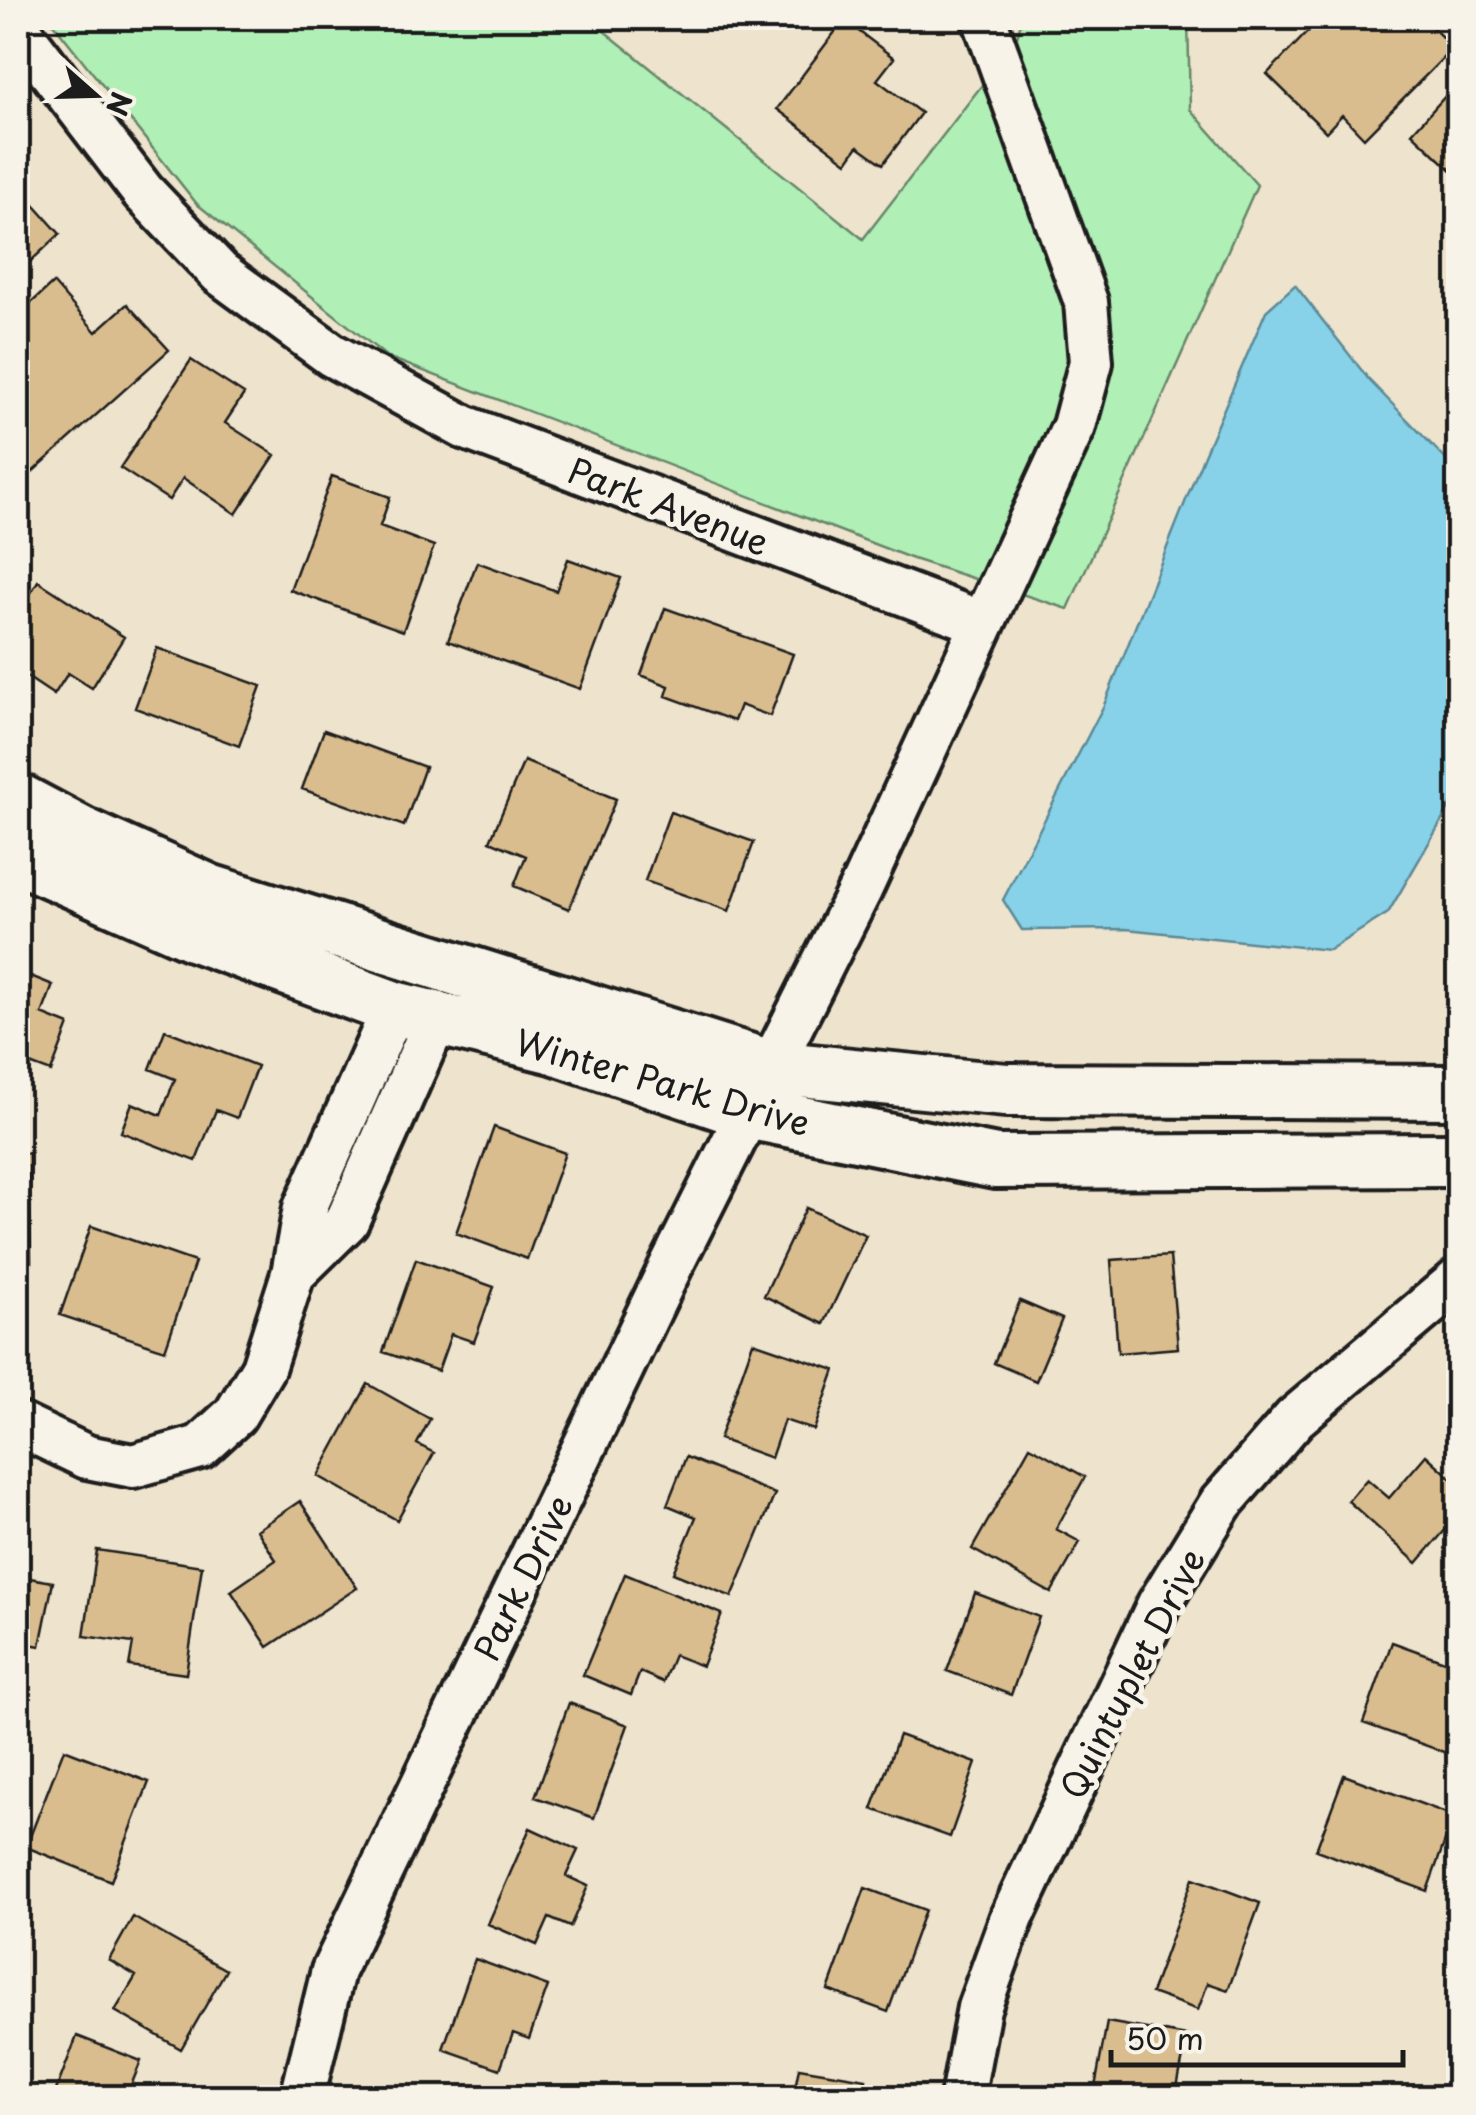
<svg xmlns="http://www.w3.org/2000/svg" width="1476" height="2115" viewBox="0 0 1476 2115" font-family="'Playpen Sans',sans-serif">
<rect width="100%" height="100%" fill="#eee3cd"/>
<filter id="ink" filterUnits="userSpaceOnUse"><feTurbulence type="fractalNoise" baseFrequency=".01" numOctaves="2"/><feDisplacementMap in="SourceGraphic" scale="20" xChannelSelector="R" yChannelSelector="G"/><feConvolveMatrix kernelMatrix="1 2 1 2 8 2 1 2 1" color-interpolation-filters="sRGB"/></filter>
<g filter="url(#ink)">
<path fill="#b0efb6" stroke="#668669" stroke-width="2.5" d="M49,18H588L863,239L1016,41L1022,18H1188L1190,109L1257,185L1068,609L913,559L387,357L197,204Z"/>
<path fill="#87d2e8" stroke="#5c8996" stroke-width="2.5" d="M1295,285L1370,381L1458,472V793L1388,913L1329,950L1126,929L1022,930L1003,900L1104,705L1204,455L1266,311Z"/>
<path fill="#d9bd8e" stroke="#1c1c1c" stroke-width="2.5" d="M1321,18H1423L1453,48L1364,138L1342,115L1326,132L1267,74Z
M844,20L894,58L877,80L921,113L883,164L858,146L847,162L777,109Z
M1458,82V176L1412,133Z
M18,187L60,234L18,273Z
M53,283L96,332L127,304L169,350L29,475L18,462V405L20,403L18,400V315Z
M191,360L244,394L225,423L275,455L236,514L183,478L169,500L120,468Z
M332,476L390,497L380,526L434,546L403,631L290,590Z
M568,559L621,578L580,689L448,641L477,562L556,591Z
M38,581L124,637L92,688L68,673L54,695L18,671V614Z
M665,608L793,654L770,716L740,705L734,721L666,696L669,686L641,675Z
M157,648L261,686L239,746L135,708Z
M324,730L425,767L404,826L302,789Z
M524,761L616,799L569,909L514,886L526,856L490,841Z
M670,812L754,842L729,911L645,881Z
M18,971L53,985L42,1014L69,1025L51,1072L19,1060L18,1065Z
M165,1030L257,1066L237,1118L216,1110L196,1161L121,1132L132,1103L161,1115L175,1079L150,1069Z
M494,1127L565,1153L527,1259L456,1233Z
M29,1153L31,1264H18V1154Z
M806,1208L866,1235L824,1324L764,1296Z
M91,1226L195,1262L165,1350L60,1315Z
M1170,1256L1178,1348L1118,1353L1111,1260Z
M416,1259L494,1287L474,1342L451,1334L438,1371L383,1352Z
M1020,1301L1062,1319L1036,1381L994,1363Z
M753,1342L835,1370L814,1430L784,1420L771,1458L719,1439Z
M368,1384L430,1419L417,1444L434,1453L397,1520L318,1476Z
M1030,1446L1085,1477L1056,1529L1080,1542L1051,1593L972,1549Z
M1426,1455L1458,1484V1515L1417,1563L1348,1501L1367,1479L1389,1498Z
M686,1457L775,1494L732,1597L673,1573L696,1517L667,1505Z
M300,1501L357,1588L268,1647L231,1591L276,1560L257,1530Z
M97,1550L202,1566L186,1674L129,1666L133,1643L84,1636Z
M625,1574L722,1614L702,1666L674,1655L663,1682L640,1672L631,1695L583,1675Z
M18,1576L53,1582L40,1646L18,1642Z
M975,1593L1039,1617L1011,1695L947,1671Z
M1392,1642L1458,1666V1737L1452,1755L1363,1723Z
M569,1703L628,1725L594,1818L535,1797Z
M899,1735L976,1763L950,1837L872,1809Z
M64,1749L149,1782L111,1881L26,1847Z
M1344,1775L1454,1816L1427,1891L1316,1850Z
M530,1828L578,1850L566,1876L588,1886L570,1927L549,1918L537,1945L488,1924Z
M1193,1878L1260,1903L1228,1990L1208,1983L1198,2010L1151,1993Z
M865,1888L925,1910L888,2012L828,1990Z
M133,1917L226,1970L181,2049L115,2011L136,1976L109,1960Z
M475,1959L548,1986L529,2039L513,2033L500,2069L443,2049Z
M1107,2022L1187,2036L1175,2098H1093Z
M77,2036L141,2061L126,2098H53Z
M799,2068L866,2079L863,2098H793Z"/>
<g fill="none" stroke-linecap="round" stroke-linejoin="round">
<defs>
<path id="minor" d="M18,29L143,192L220,273L332,355L464,427L982,623
M293,1274L347,1221L437,1018
M18,1424L87,1457L133,1466L200,1447L235,1415L263,1368L293,1274L305,1208L394,1008
M302,2098L333,1971L671,1266L861,888L1074,426L1091,362L1086,302L984,18
M962,2098L979,2008L1012,1917L1159,1604L1221,1503L1295,1418L1458,1280"/>
<path id="tertiary" d="M18,800L80,833L209,891L770,1067L1006,1090L1458,1092
M18,857L193,934L394,1008L554,1047L747,1112L996,1162L1458,1160"/>
</defs>
<use href="#minor" stroke="#1c1c1c" stroke-width="50"/>
<use href="#tertiary" stroke="#1c1c1c" stroke-width="60"/>
<use href="#minor" stroke="#f7f3e8" stroke-width="42"/>
<use href="#tertiary" stroke="#f7f3e8" stroke-width="52"/>
</g>
</g>
<g text-anchor="middle" dominant-baseline="central" stroke-width="10" stroke-linejoin="round" paint-order="stroke">
<g font-size="35" fill="#1c1c1c" stroke="#f7f3e8">
<text transform="translate(669 505) rotate(21)">Park Avenue</text>
<text transform="translate(663 1081) rotate(16)">Winter Park Drive</text>
<text transform="translate(522 1577) rotate(-64)">Park Drive</text>
<text transform="translate(1131 1673) rotate(-63)">Quintuplet Drive</text>
</g>
</g>
<rect width="1476" height="2115" fill="none" stroke="#f7f3e8" stroke-width="60"/>
<rect x="30" y="30" width="1416" height="2055" fill="none" stroke="#1c1c1c" stroke-width="4" filter="url(#ink)"/>
<g transform="translate(95 95) rotate(110)" stroke="#f7f3e8" stroke-width="8" paint-order="stroke">
<path d="M0-8L18 38L0 25L-18 38Z" fill="#1c1c1c"/>
<text y="-15" font-size="28" font-weight="bold" text-anchor="middle" fill="#1c1c1c">N</text>
</g>
<path d="M1111 2050v15h292v-15" fill="none" stroke="#1c1c1c" stroke-width="5"/>
<text x="1126" y="2050" font-size="30" fill="#1c1c1c" stroke="#f7f3e8" stroke-width="8" paint-order="stroke">50 m</text>
</svg>
